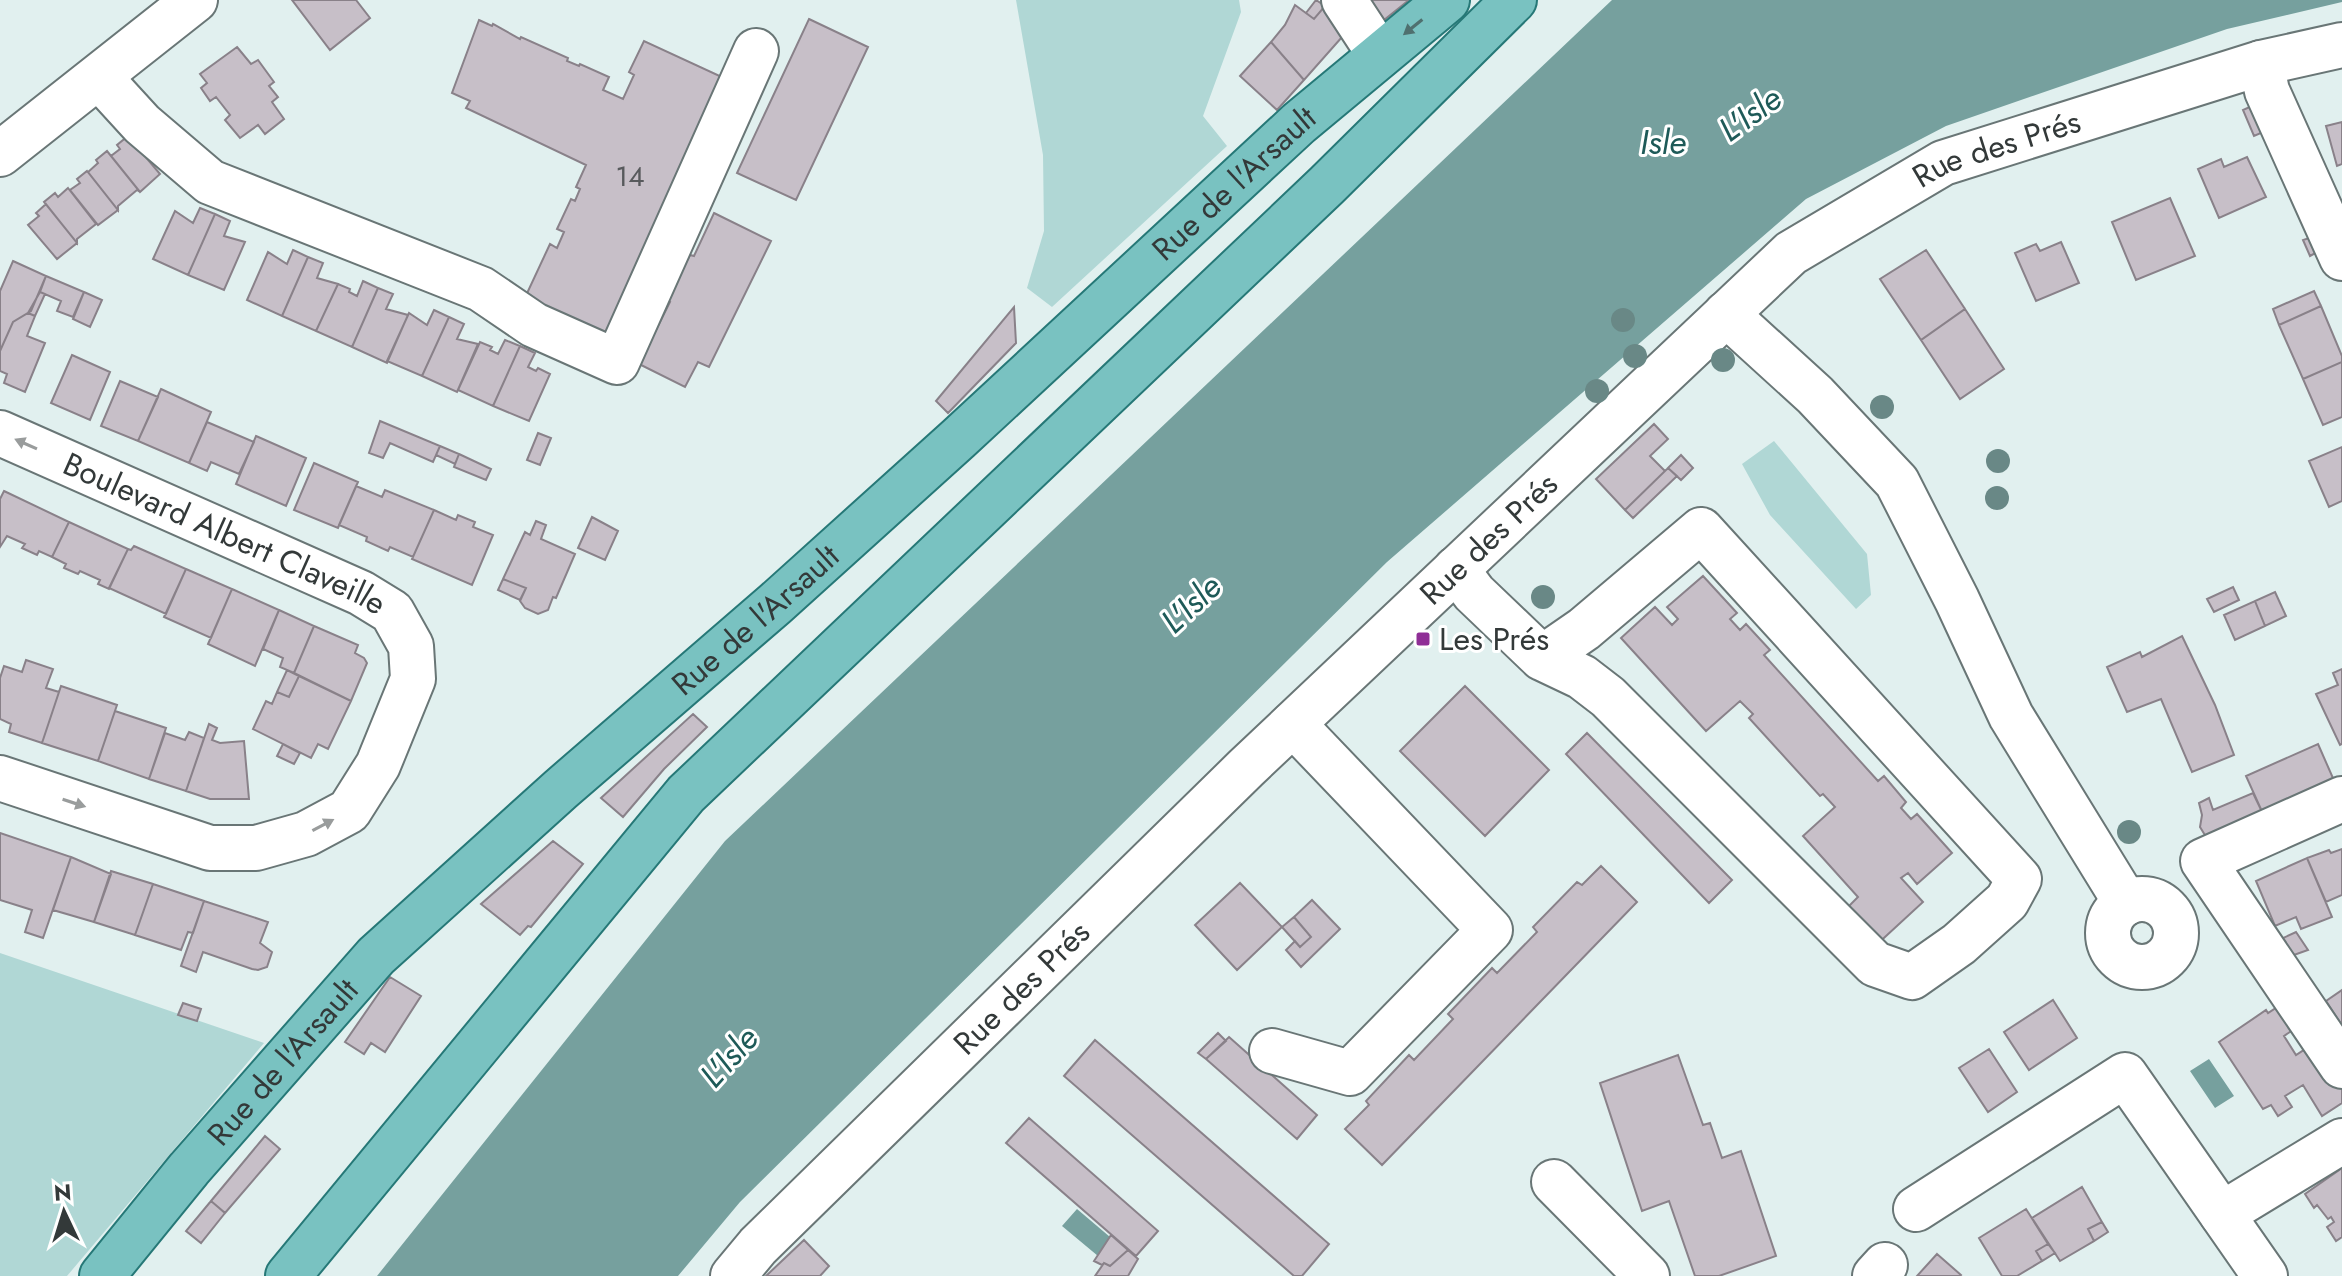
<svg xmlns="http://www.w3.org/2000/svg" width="2342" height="1276" viewBox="0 0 2342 1276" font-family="Jost,sans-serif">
<rect width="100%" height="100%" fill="#e1f0ef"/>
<path fill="#b0d7d5" d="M1016,0H1239L1241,12L1203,116L1227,146L1052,307L1027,288L1044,231L1043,155Z
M1774,441L1867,554L1871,595L1856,609L1770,515L1742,464Z
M0,953L264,1043L67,1276H0Z"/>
<path fill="#76a09e" d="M1612,0H2342V2L2227,29L1946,126L1806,199L1387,562L740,1202L678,1276H377L725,841Z
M2209,1059L2234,1096L2215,1108L2190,1071Z
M1077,1209L1110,1237L1098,1256L1062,1226Z"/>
<path fill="#c7bfc8" stroke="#898189" stroke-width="2" d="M292,0H356L370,18L330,50Z
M1316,0L1325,6L1314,19L1306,13Z
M1364,0H1409L1379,24Z
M1295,5L1314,19L1325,6L1350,28L1304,80L1271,42L1285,25Z
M809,19L868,47L796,200L737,173Z
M479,20L492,26L493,24L520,39L521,37L568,58L567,61L579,66L580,64L609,77L603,90L623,99L634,75L629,72L644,41L724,78L602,341L522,304L550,244L557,248L564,232L557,229L571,199L575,201L580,189L576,187L586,165L466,108L470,101L452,93Z
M1271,42L1304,80L1277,110L1240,76Z
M237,47L251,64L258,60L274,82L269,86L278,97L272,102L284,119L265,134L258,125L240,138L225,120L230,115L216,97L210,101L201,88L207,83L200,74Z
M2256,104L2268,130L2254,136L2243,110Z
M2342,122V164L2337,166L2326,126Z
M128,136L160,174L140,192L111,156L120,149L117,145Z
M107,151L140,192L137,190L118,206V210L88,172L98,163L96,160Z
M2247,157L2266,197L2219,218L2198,169L2221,159L2224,167Z
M87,171L118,210L98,225L70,190L80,183L77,179Z
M68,188L96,224L77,239V243L44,202L55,193L58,197Z
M2170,198L2195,256L2136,280L2112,222Z
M46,204L77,243L57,259L28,225L39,216L36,213Z
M200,208L215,214L188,275L153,259L175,211L193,223Z
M714,213L771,241L709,367L698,362L685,387L639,364L670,302L666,300L690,255L694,256Z
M215,214L230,221L224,236L245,242L224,290L188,275Z
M2315,236L2321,250L2310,256L2303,240Z
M2061,242L2079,283L2036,301L2015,253L2036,244L2040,251Z
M293,250L308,257L282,316L247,300L268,252L287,264Z
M1926,250L1965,309L1921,340L1880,279Z
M308,257L323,263L317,278L338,284L316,331L282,316Z
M13,261L46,276L31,311L13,322L0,351V291Z
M46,276L84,292L73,317L57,311L61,301L40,292Z
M363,281L378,288L352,347L316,331L338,284L350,289L349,292L357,296Z
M378,288L393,294L386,309L408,315L387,363L352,347Z
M2314,291L2321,306L2279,325L2273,309Z
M40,292L45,294L35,316L28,313Z
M84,292L102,300L90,327L73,319Z
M2321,306L2342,356V362L2303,379L2279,325Z
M1014,307L1016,343L948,413L936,401Z
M1965,309L2004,369L1960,399L1921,340Z
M434,310L449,317L422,376L387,361L409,313L427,325Z
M28,313L35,316L27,336L45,343L25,392L4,383L7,374L0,371V351L13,322Z
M449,317L464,324L457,339L478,344L457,392L422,376Z
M505,340L520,346L493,406L458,390L480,342L492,347L490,350L498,354Z
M520,346L535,353L528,367L536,371L538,368L550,374L529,421L493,406Z
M72,355L110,372L90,420L51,403Z
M2342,362V417L2323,425L2303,379Z
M120,381L158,397L138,441L101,426Z
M161,389L211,412L189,463L138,441Z
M380,421L440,446L433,462L390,443L383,458L369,453Z
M207,422L254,442L239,474L211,462L207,471L189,463Z
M1654,424L1668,439L1650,456L1665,471L1625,510L1596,479Z
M538,433L551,438L540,465L527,460Z
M256,436L306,458L286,506L236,484Z
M440,446L459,454L455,464L436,455Z
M2342,447V501L2329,507L2309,461Z
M459,454L491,469L486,480L454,467Z
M1681,455L1693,468L1681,480L1668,468Z
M314,463L358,482L338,528L294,510Z
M1668,468L1677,476L1633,518L1625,510Z
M356,486L382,497L385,490L434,510L413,557L390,547L388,551L366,541L367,537L339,525Z
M4,491L69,522L52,557L39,551L37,555L22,548L25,544L7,536L0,547V499Z
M434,510L456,520L458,515L475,522L473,527L493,535L472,585L412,559Z
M592,517L618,531L605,560L578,548Z
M536,521L546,525L541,539L575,554L556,598L553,597L548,610L538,614L525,608L520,601L526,588L503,579L525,532L530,535Z
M69,522L128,549L109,589L98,584L100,580L80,571L78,574L64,568L66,564L52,557Z
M134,546L186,569L166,614L109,588L128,549L131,550Z
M186,569L232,589L211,638L164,617Z
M1703,576L1737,613L1730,619L1740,630L1746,624L1770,650L1764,655L1878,781L1884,776L1906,802L1901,808L1911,819L1917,814L1952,853L1917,884L1908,873L1901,878L1923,902L1873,948L1841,914L1858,897L1803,836L1835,807L1823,794L1820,796L1749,718L1753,714L1740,701L1706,731L1621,638L1655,607L1672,625L1678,619L1667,607Z
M503,579L526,588L520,600L498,590Z
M2233,587L2239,600L2214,612L2207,599Z
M232,589L279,610L255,666L208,644Z
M2275,592L2286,616L2265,626L2255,601Z
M2255,601L2265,626L2235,640L2224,615Z
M279,610L314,626L294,673L280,667L283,658L263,649Z
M314,626L358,645L355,653L364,658L367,663L351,701L294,673Z
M2182,636L2215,705L2234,755L2192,772L2161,699L2127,712L2107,667L2140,652L2142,657Z
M26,660L53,669L46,688L59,692L42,743L9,732L11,724L0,719V678L4,666L22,672Z
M2342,669V744L2340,745L2316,694L2338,685L2333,673Z
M287,670L299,676L289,697L277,692Z
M299,676L351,701L328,749L318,744L311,758L253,729L266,701L272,704L277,692L289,697Z
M61,686L117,705L98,761L42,743Z
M1465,686L1549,770L1485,836L1400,751Z
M115,711L166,728L149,779L98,761Z
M693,714L707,727L664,769L623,817L601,798Z
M209,724L217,728L212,740L220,743L244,741L249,799H210L186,791Z
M189,732L204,738L186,791L149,779L165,733L185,740Z
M1587,733L1732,880L1709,903L1566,754Z
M283,744L300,753L294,764L277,756Z
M2318,744L2336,785L2264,816L2246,776Z
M2253,793L2264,816L2208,840L2200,827L2202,815L2199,803L2209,798L2213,810Z
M0,833L71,857L43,938L25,932L32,910L0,900Z
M553,841L583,864L531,927L528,926L520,935L481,904Z
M2342,849V895L2326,902L2307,858L2329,850L2331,853Z
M71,857L111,874L94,922L53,910Z
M2307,858L2332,917L2301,929L2296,917L2275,926L2256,881Z
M1601,866L1637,902L1382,1165L1345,1129L1369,1105L1366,1101L1409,1055L1414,1060L1453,1019L1448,1014L1492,968L1497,973L1537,932L1533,927L1577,882L1582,885Z
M111,871L153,884L135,935L94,922Z
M1240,883L1282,927L1237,970L1195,925Z
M153,884L204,901L193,933L188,932L181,950L135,935Z
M1312,900L1340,929L1301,967L1286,950L1295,941L1300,947L1311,937L1294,917Z
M204,901L268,922L260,943L272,952L267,967L258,970L252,969L203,952L196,972L181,966Z
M1294,917L1311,937L1300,947L1282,927Z
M2296,932L2308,950L2291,956L2279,940Z
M390,977L421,996L385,1052L371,1043L364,1054L345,1042Z
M2342,990V1023L2341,1024L2326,1001Z
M2053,1000L2077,1038L2029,1070L2004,1032Z
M2285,1002L2300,1025L2284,1036L2296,1055L2313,1044L2342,1089V1103L2322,1116L2303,1085L2285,1096L2292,1107L2278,1116L2271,1105L2263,1109L2219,1042L2266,1010L2268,1013Z
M183,1003L201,1009L197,1021L178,1015Z
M1218,1033L1226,1041L1206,1059L1198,1053Z
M1229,1037L1317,1115L1297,1139L1206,1059Z
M1095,1040L1329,1244L1302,1276H1294L1064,1076Z
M1989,1049L2017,1092L1988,1112L1959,1068Z
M1678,1055L1703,1125L1710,1123L1722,1158L1741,1151L1776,1256L1719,1276H1695L1669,1201L1642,1211L1600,1083Z
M1029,1118L1158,1231L1136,1256L1006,1143Z
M265,1136L280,1149L225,1213L211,1201Z
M2342,1168V1237L2336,1241L2327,1227L2334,1222L2331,1217L2328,1219L2317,1205L2314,1208L2305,1194Z
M2082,1187L2102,1222L2088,1229L2094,1241L2060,1261L2032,1218Z
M211,1201L225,1213L201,1243L186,1231Z
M2026,1209L2048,1244L2036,1251L2042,1261L2017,1276H2002L1979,1238Z
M2102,1222L2108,1232L2094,1241L2088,1229Z
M1111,1235L1128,1250L1110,1266L1104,1263L1102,1265L1094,1261Z
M804,1240L829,1266L820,1276H766Z
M2048,1244L2055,1253L2042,1261L2036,1251Z
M1128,1250L1138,1259L1128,1276H1095L1104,1263L1110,1266Z
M1937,1254L1961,1275L1960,1276H1917Z"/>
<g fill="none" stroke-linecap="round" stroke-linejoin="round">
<defs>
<g id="minor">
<path d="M1344,0L1380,55"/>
<path d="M2261,63L2267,91L2342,258"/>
<path d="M99,77L142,124L210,182L481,289L534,325L617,362L756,51"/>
<path d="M0,154L195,0"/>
<path d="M1726,314L1815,395L1897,482L1957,600L2011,716L2126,903"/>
<path id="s1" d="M0,433L361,593L392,612L411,646L413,679L378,765L349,811L306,834L256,848H210L0,778"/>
<path d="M1456,569L1474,593L1542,658L1582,677L1608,697L1875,964L1912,977L1959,944L2007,901L2019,879L1701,530L1584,629L1542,658"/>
<path d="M2342,799L2203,861L2342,1066"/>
<circle cx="2142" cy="933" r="34"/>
<path d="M1272,1051L1350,1073L1490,930L1293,724"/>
<path d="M1554,1182L1647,1276"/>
<path d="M1916,1209L2125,1075L2265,1276"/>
<path d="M2222,1214L2342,1141"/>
<path id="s2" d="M733,1276L758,1246L1246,768L1791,253L1943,163L2261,63L2342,45"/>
<path d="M1875,1276L1885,1265"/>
</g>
<g id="major">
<path id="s3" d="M102,1276L189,1169L376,956L561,789L775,604L958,439L1299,123L1447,0"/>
<path d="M288,1276L686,794L1327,185L1514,0"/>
</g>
</defs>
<use href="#minor" stroke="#697676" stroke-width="48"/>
<use href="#major" stroke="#267877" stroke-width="48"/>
<use href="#minor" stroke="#fff" stroke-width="44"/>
<use href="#major" stroke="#79c2c1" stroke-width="44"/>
</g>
<g fill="#698886">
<circle cx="1623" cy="320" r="12"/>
<circle cx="1635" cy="356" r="12"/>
<circle cx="1723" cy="360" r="12"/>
<circle cx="1597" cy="391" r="12"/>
<circle cx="1882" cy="407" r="12"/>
<circle cx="1998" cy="461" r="12"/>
<circle cx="1997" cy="498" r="12"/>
<circle cx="1543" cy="597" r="12"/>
<circle cx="2129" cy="832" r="12"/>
</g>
<defs><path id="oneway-solid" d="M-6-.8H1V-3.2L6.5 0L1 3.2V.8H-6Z" transform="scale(2)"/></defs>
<use fill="#4f706f" href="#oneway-solid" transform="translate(1413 27) rotate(141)"/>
<g fill="#999c9c">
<use href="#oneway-solid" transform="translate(26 444) rotate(-156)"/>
<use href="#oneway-solid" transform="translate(74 803) rotate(18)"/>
<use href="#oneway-solid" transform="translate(323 825) rotate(-28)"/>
</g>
<rect fill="#8f2e96" stroke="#fff" stroke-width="3" x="1415" y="631" width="16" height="16" rx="4"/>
<g text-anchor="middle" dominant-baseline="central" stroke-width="6" stroke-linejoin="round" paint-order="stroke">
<g font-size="28" fill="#585a5d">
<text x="630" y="176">14</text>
</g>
<g font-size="32" fill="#333939" stroke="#fff">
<text stroke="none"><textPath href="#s2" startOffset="1704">Rue des Prés</textPath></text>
<text stroke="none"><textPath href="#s3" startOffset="1576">Rue de l'Arsault</textPath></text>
<text stroke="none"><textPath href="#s1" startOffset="246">Boulevard Albert Claveille</textPath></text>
<text stroke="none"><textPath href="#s2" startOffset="1056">Rue des Prés</textPath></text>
<text stroke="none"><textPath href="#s3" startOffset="928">Rue de l'Arsault</textPath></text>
<text stroke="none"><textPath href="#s2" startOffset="408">Rue des Prés</textPath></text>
<text stroke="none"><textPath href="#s3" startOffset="280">Rue de l'Arsault</textPath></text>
</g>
<g font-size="32" fill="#333939" stroke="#fff" text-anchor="start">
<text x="1439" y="639">Les Prés</text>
</g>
<g font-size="34" font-style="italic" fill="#1e5a58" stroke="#fff">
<text transform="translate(1750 114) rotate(-36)">L'Isle</text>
<text x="1663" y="142">Isle</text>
<text transform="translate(1191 604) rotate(-43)">L'Isle</text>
<text transform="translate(729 1057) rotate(-48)">L'Isle</text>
</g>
</g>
<g transform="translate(64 1212) rotate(356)" stroke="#ffffff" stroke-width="6" paint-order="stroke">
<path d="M0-6L14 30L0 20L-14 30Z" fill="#333939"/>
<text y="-12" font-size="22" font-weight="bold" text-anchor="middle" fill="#333939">N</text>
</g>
</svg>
